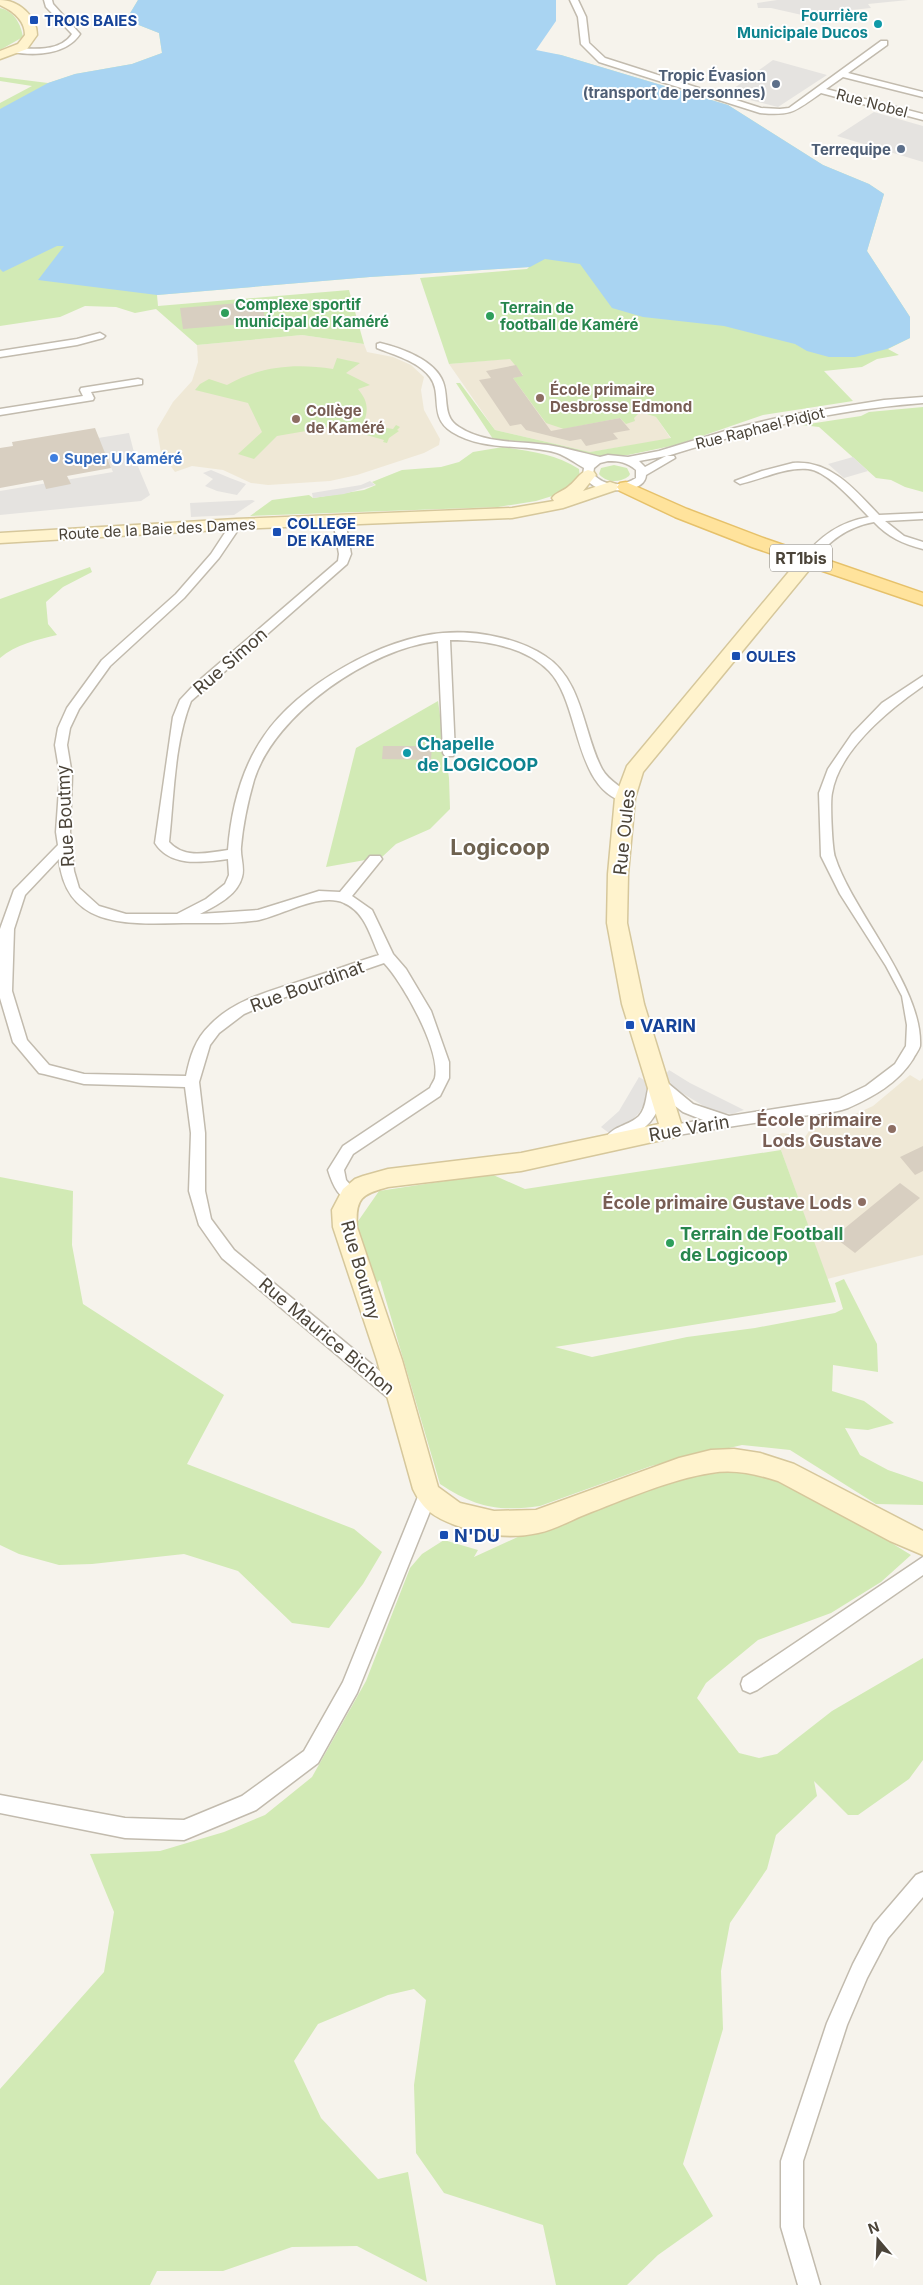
<svg xmlns="http://www.w3.org/2000/svg" width="923" height="2285" viewBox="0 0 923 2285" font-family="Inter,sans-serif">
<rect width="100%" height="100%" fill="#f6f3ec"/>
<path fill="#efe8d6" d="M302,335L364,344L367,352L393,357L411,365L424,377L421,390L424,410L440,439L439,445L424,453L357,475L330,481L268,485L251,483L223,470L192,466L175,472L161,453L157,429L173,402L192,381L198,362L197,345Z
M562,354L623,407L656,417L671,439L590,452L495,430L449,364Z
M910,1075L920,1081L923,1078V1255L827,1279L781,1150L773,1136L783,1133L805,1137L814,1124L842,1120L873,1106Z"/>
<path fill="#d2eab5" d="M138,0L561,55L728,105L823,165L869,184L884,194L867,251L910,317V338L888,349L899,355L877,359L862,367L824,371L853,401L763,415L676,445L628,455L598,456L524,442L493,439L456,383H460L495,430L590,452L671,438L656,417L640,412L634,418L635,421L626,424L620,418L564,429L546,423L513,378L523,375L510,359L449,364L420,278L527,269L529,267L370,277L157,295L158,306L349,290L364,344L302,335L197,345L156,309L135,313L116,307L85,306L60,317L0,326V103L32,86L0,81V77L48,83L75,74L132,64L162,53L159,33L126,20Z
M0,8C14,11 21,24 23,37L0,50Z
M337,358L360,363L346,373L370,385L358,389C368,401 369,410 363,424L393,429L396,425L400,427L397,430L399,431L389,438L387,443L383,442L384,440L335,426L277,436L254,459L238,454L262,432L248,403L195,390L200,384L209,379L227,385C260,366 295,363 333,369Z
M923,407V492L905,487L891,480L876,478L819,427L802,425L861,416L869,412Z
M503,447C530,451 556,454 579,469L580,479L562,493L536,501L498,507L250,516L272,500L309,495L313,498L364,490L376,485L372,482L402,470L441,467L459,462L473,452Z
M614,465L627,468L630,474L629,476C620,483 606,483 599,474L601,468Z
M90,567L92,572L63,587L46,602L48,624L57,635C37,640 16,644 0,658V599Z
M438,701L449,778L450,809L430,829L396,844L382,857L326,867L356,748Z
M781,1150L836,1302L555,1347L592,1357L687,1337L755,1328L835,1313L843,1309L835,1283L844,1279L877,1344L878,1372L833,1365L832,1391L864,1401L894,1423L868,1430L845,1428L860,1455L888,1470L923,1482V1505L876,1504L790,1450L742,1445L651,1466L540,1506C498,1512 475,1507 440,1484L380,1280L376,1284L354,1227L379,1191L491,1174L525,1189Z
M0,1177L73,1191L72,1245L83,1304L224,1395L187,1464L354,1529L382,1552L363,1584L329,1628L292,1623L238,1571L184,1554L92,1564L59,1565L19,1554L0,1545Z
M737,1470L785,1480L835,1508L911,1555L881,1582L831,1613L758,1640L706,1683L697,1698L739,1753L759,1758L777,1754L832,1711L923,1658V1760L909,1779L858,1815H848L814,1781L817,1796L776,1835L767,1869L730,1923L721,1971L723,2029L683,2164L713,2216L658,2255L627,2285H556L543,2225L444,2193L416,2153L414,2085L426,2000L414,1989L388,1995L318,2024L294,2061L321,2118L378,2179L408,2172L427,2282L357,2246L292,2247L223,2271H157L150,2285H0V2089L104,1972L114,1912L90,1854L160,1851L224,1832L265,1815L312,1777L366,1681L410,1568L422,1554L444,1540L478,1550L474,1557L557,1519L692,1477Z"/>
<path fill="#e5e3e0" d="M777,0H908L868,4L871,8L802,15L771,8H758L757,3Z
M773,60L827,75L778,107L726,94Z
M874,112L923,126V162L837,136Z
M129,433L137,464L150,495L141,501L0,515V491L113,472L98,438Z
M853,457L868,471L844,478L828,464Z
M211,470L230,478L246,484L237,495L217,491L205,486L213,479L203,473Z
M370,481L375,485L344,494L313,498L312,493L361,485Z
M252,500L255,501L234,515L191,517L190,503Z
M669,1070L690,1083L744,1110L732,1114L712,1111L672,1087L663,1078Z
M639,1077L649,1083L650,1093L639,1113L621,1132L613,1136L601,1127L619,1111Z"/>
<path fill="#a9d4f2" d="M138,0H556V21L536,50L561,55L728,105L823,165L869,184L884,194L867,251L910,317V338L887,349L855,357H829L807,351L795,344L724,326L643,317L612,308L580,264L545,259L530,267L370,277L157,295L38,280L64,246H57L3,272L0,269V109L48,83L75,74L132,64L162,53L159,33L126,20Z"/>
<path fill="#d8cfc1" d="M251,302L252,304L262,303L265,318H256V323L183,329L180,308Z
M516,365L523,376L513,378L551,431L620,418L630,430L613,433L618,439L586,446L581,439L570,441L526,430L521,424L510,426L479,380L491,378L486,371Z
M95,428L111,468L67,476L71,484L46,489L43,480L0,488V448L13,446L12,442Z
M383,746H432L431,760L382,759Z
M923,1146V1171L915,1175L900,1157Z
M900,1183L920,1198L855,1253L834,1237Z"/>
<g fill="none" stroke-linecap="round" stroke-linejoin="round">
<defs>
<path id="street" d="M44,0H52L53,4L80,34C66,55 35,56 12,52V48H15C34,49 60,52 72,34L46,7Z
M570,0H578L586,17L589,43L605,58L761,108L780,109L789,108L881,41H887V45L848,73L923,92V97L843,77L826,89L923,114V120L821,93C795,111 793,116 760,113L599,62L581,44L578,17Z
M100,333L105,336L103,338L77,345L0,357V351L77,339Z
M380,343C401,348 435,360 443,382C449,398 442,417 459,427C485,444 519,441 548,445C566,448 583,453 600,457L608,455L628,457L659,451L735,428L790,415L884,400L923,397V403C832,410 753,429 667,456H674L675,458L646,475C645,494 606,492 594,486C589,483 586,479 583,475L584,468C575,463 566,456 557,453C523,443 484,452 452,432C428,417 443,394 430,377C418,361 394,355 377,348V344ZM666,456L645,467L639,461ZM608,461C619,461 627,462 636,470V478C622,487 605,487 593,474L594,468L600,463Z
M138,379L142,380V384L91,392L94,398L93,400L0,415V409L83,396L80,390L81,388Z
M793,463C831,460 855,490 879,515L923,513V519L885,521L904,536L923,542V549C903,544 888,537 874,522C847,527 829,541 812,562H804L802,560C819,536 840,522 869,517C855,503 828,471 808,469C785,467 762,479 740,484L735,481L762,471Z
M339,517L345,520L351,554L347,564L191,701C174,744 174,796 169,842C184,859 207,853 228,850C231,811 241,769 264,736C299,685 382,638 443,633C476,630 518,638 545,656C583,680 583,733 602,769C609,782 624,787 631,798L625,802C573,788 581,704 549,671C524,646 484,640 450,640L455,753L453,756H445L443,753L438,641C371,648 275,713 254,780C248,801 243,824 241,847C240,856 245,868 242,877C237,896 215,906 200,914L258,910L319,891L340,892L370,856H380L382,859L352,896L372,910L393,954L406,969L431,1011L449,1062V1078L440,1096L353,1154L344,1170L346,1180L359,1195L356,1199C340,1204 332,1183 328,1170L343,1146L430,1088C431,1085 434,1081 435,1078C441,1050 403,983 384,963L274,1001L244,1014L219,1033L210,1045L199,1082L205,1133V1191L211,1219L234,1250L405,1392L407,1397L405,1402L399,1404L393,1402L222,1258L199,1225L189,1191L191,1133L185,1087L84,1084L44,1074L39,1073L13,1042L0,998V929L14,890L58,845L56,832L60,775L55,745L58,728L67,708L102,660L176,594L211,554L232,522L236,521L242,524L219,558L184,598L110,666L79,709L70,728L67,745L72,775L70,832L74,871L79,888L99,906L126,914H177L206,899L225,884L229,875L228,859C203,862 171,868 155,843L173,717L180,700L194,685L338,561L339,554L333,520ZM59,859C66,929 129,924 183,923C208,923 235,924 259,920C283,915 320,892 344,903C365,912 370,935 379,955C356,962 333,971 310,978C275,990 236,998 210,1025C195,1039 190,1057 186,1076L84,1074L49,1065L27,1040L12,991L14,929L25,895Z
M923,676V686C890,709 839,750 832,793C830,801 832,848 835,857C852,911 923,987 920,1046C919,1050 915,1055 913,1059C898,1083 873,1097 848,1108C832,1114 812,1114 795,1117C754,1123 713,1129 672,1136L667,1134L665,1130L667,1126L703,1120L683,1112L662,1096C657,1118 647,1129 627,1138C620,1141 615,1144 608,1142L606,1138C611,1127 630,1125 639,1116C648,1106 645,1092 651,1081L659,1079L664,1080L693,1104L729,1116L839,1099L866,1086L895,1064L906,1046L907,1025L902,996L886,966L840,894L821,856L819,793L828,769L852,734L882,703Z
M428,1486L434,1489L437,1494L357,1693L318,1763L256,1810L184,1840L125,1838L0,1813V1795L125,1818L184,1820L242,1796L304,1751L343,1682L419,1494L422,1489Z
M923,1557V1575L757,1690L750,1693L743,1690L741,1684L743,1678Z
M923,1872V1897L888,1938L867,1978L847,2025L803,2161V2227L820,2285H798L781,2227V2161L827,2023L853,1964L874,1924L916,1875Z"/>
<path id="secondary" d="M0,0C18,0 37,16 37,35L27,49L0,59V51L18,44L25,35C25,20 13,11 0,5Z
M588,470L594,472L596,475L583,491L610,482L616,484L618,487L616,490L563,508L512,518L236,529L0,543V533L236,519L512,508L554,501L552,498C556,492 564,491 569,486C576,481 579,473 588,470Z
M808,555L814,556L816,560L814,564L643,772L635,798L628,874L627,923L644,1004L683,1130L680,1136L521,1171L388,1187C362,1194 355,1198 357,1227L402,1360L438,1487L460,1503L494,1511L536,1510L679,1458L711,1450L734,1449L760,1453L794,1464L923,1531V1555L890,1541L778,1481C756,1474 734,1469 711,1473C671,1479 623,1500 584,1515C569,1521 554,1530 538,1533C511,1539 481,1535 455,1525C434,1517 423,1510 413,1489L377,1360L333,1227L332,1210L343,1189L355,1179L363,1176L388,1169L521,1153L659,1124L622,1004L607,923L608,874L615,798L627,766L802,556Z"/>
<path id="primary" d="M626,482L687,509L766,539L923,593V605L752,547L675,517L620,491L617,487L620,483Z"/>
</defs>
<use href="#street" stroke="#c2bbae" stroke-width="3"/>
<use href="#secondary" stroke="#d6c79b" stroke-width="3"/>
<use href="#primary" stroke="#e6c16a" stroke-width="3"/>
<use href="#street" fill="#fff" fill-rule="evenodd"/>
<use href="#secondary" fill="#fff3cd" fill-rule="evenodd"/>
<use href="#primary" fill="#ffe39c" fill-rule="evenodd"/>
</g>
<g fill="#1a4fb4" stroke="#fff" stroke-width="2">
<rect x="29" y="15" width="10" height="10" rx="2.5"/>
<rect x="272" y="527" width="10" height="10" rx="2.5"/>
<rect x="731" y="651" width="10" height="10" rx="2.5"/>
<rect x="625" y="1020" width="10" height="10" rx="2.5"/>
<rect x="439" y="1530" width="10" height="10" rx="2.5"/>
</g>
<g fill="#0f9aa8" stroke="#fff" stroke-width="2">
<circle cx="878" cy="24" r="5"/>
<circle cx="407" cy="753" r="5"/>
</g>
<g fill="#5c6f8a" stroke="#fff" stroke-width="2">
<circle cx="776" cy="84" r="5"/>
<circle cx="901" cy="149" r="5"/>
</g>
<g fill="#2e9e5b" stroke="#fff" stroke-width="2">
<circle cx="225" cy="313" r="5"/>
<circle cx="490" cy="316" r="5"/>
<circle cx="670" cy="1243" r="5"/>
</g>
<g fill="#8d6e63" stroke="#fff" stroke-width="2">
<circle cx="540" cy="398" r="5"/>
<circle cx="296" cy="419" r="5"/>
<circle cx="892" cy="1129" r="5"/>
<circle cx="862" cy="1202" r="5"/>
</g>
<circle fill="#3f7fe0" stroke="#fff" stroke-width="2" cx="54" cy="458" r="5"/>
<g text-anchor="middle" dominant-baseline="central" stroke-width="4" stroke-linejoin="round" paint-order="stroke">
<g font-size="15" font-weight="bold" fill="#0d838f" stroke="#fff" text-anchor="end">
<text x="868" y="15">Fourrière<tspan x="868" dy="17">Municipale Ducos</tspan></text>
</g>
<g font-size="15" font-weight="bold" fill="#164399" stroke="#fff" text-anchor="start">
<text x="44" y="20">TROIS BAIES</text>
<text x="287" y="523">COLLEGE<tspan x="287" dy="17">DE KAMERE</tspan></text>
<text x="746" y="656">OULES</text>
</g>
<g font-size="15" font-weight="bold" fill="#4e5e75" stroke="#fff" text-anchor="end">
<text x="766" y="75">Tropic Évasion<tspan x="766" dy="17">(transport de personnes)</tspan></text>
<text x="891" y="149">Terrequipe</text>
</g>
<g font-size="15" fill="#4b4439" stroke="#fff">
<text transform="translate(872 103) rotate(15)">Rue Nobel</text>
<text transform="translate(760 428) rotate(-14)">Rue Raphael Pidjot</text>
<text transform="translate(157 529) rotate(-3)">Route de la Baie des Dames</text>
</g>
<g font-size="15" font-weight="bold" fill="#27864d" stroke="#fff" text-anchor="start">
<text x="235" y="304">Complexe sportif<tspan x="235" dy="17">municipal de Kaméré</tspan></text>
<text x="500" y="307">Terrain de<tspan x="500" dy="17">football de Kaméré</tspan></text>
</g>
<g font-size="15" font-weight="bold" fill="#785e54" stroke="#fff" text-anchor="start">
<text x="550" y="389">École primaire<tspan x="550" dy="17">Desbrosse Edmond</tspan></text>
<text x="306" y="410">Collège<tspan x="306" dy="17">de Kaméré</tspan></text>
</g>
<g font-size="15" font-weight="bold" fill="#366cbe" stroke="#fff" text-anchor="start">
<text x="64" y="458">Super U Kaméré</text>
</g>
<rect fill="#fff" stroke="#817c74" stroke-width="1" x="770" y="544.5" width="62" height="27" rx="4"/>
<g font-size="16" font-weight="bold" fill="#4b4439">
<text x="801" y="558">RT1bis</text>
</g>
<g font-size="18" fill="#4b4439" stroke="#fff">
<text transform="translate(230 661) rotate(-41)">Rue Simon</text>
<text transform="translate(65 816) rotate(-93)">Rue Boutmy</text>
<text transform="translate(624 832) rotate(-84)">Rue Oules</text>
<text transform="translate(307 986) rotate(-20)">Rue Bourdinat</text>
<text transform="translate(689 1128) rotate(-10)">Rue Varin</text>
<text transform="translate(361 1270) rotate(74)">Rue Boutmy</text>
<text transform="translate(327 1336) rotate(40)">Rue Maurice Bichon</text>
</g>
<g font-size="18" font-weight="bold" fill="#0d838f" stroke="#fff" text-anchor="start">
<text x="417" y="743">Chapelle<tspan x="417" dy="21">de LOGICOOP</tspan></text>
</g>
<g font-size="18" font-weight="bold" fill="#164399" stroke="#fff" text-anchor="start">
<text x="640" y="1025">VARIN</text>
<text x="454" y="1535">N'DU</text>
</g>
<g font-size="18" font-weight="bold" fill="#785e54" stroke="#fff" text-anchor="end">
<text x="882" y="1119">École primaire<tspan x="882" dy="21">Lods Gustave</tspan></text>
<text x="852" y="1202">École primaire Gustave Lods</text>
</g>
<g font-size="18" font-weight="bold" fill="#27864d" stroke="#fff" text-anchor="start">
<text x="680" y="1233">Terrain de Football<tspan x="680" dy="21">de Logicoop</tspan></text>
</g>
<g font-size="22" font-weight="bold" fill="#6e6250" stroke="#fff">
<text x="500" y="847">Logicoop</text>
</g>
</g>
<g transform="translate(878 2240) rotate(341)" stroke="#ffffff" stroke-width="4" paint-order="stroke">
<path d="M0-4L9 19L0 12L-9 19Z" fill="#4b4439"/>
<text y="-8" font-size="14" font-weight="bold" text-anchor="middle" fill="#4b4439">N</text>
</g>
</svg>
